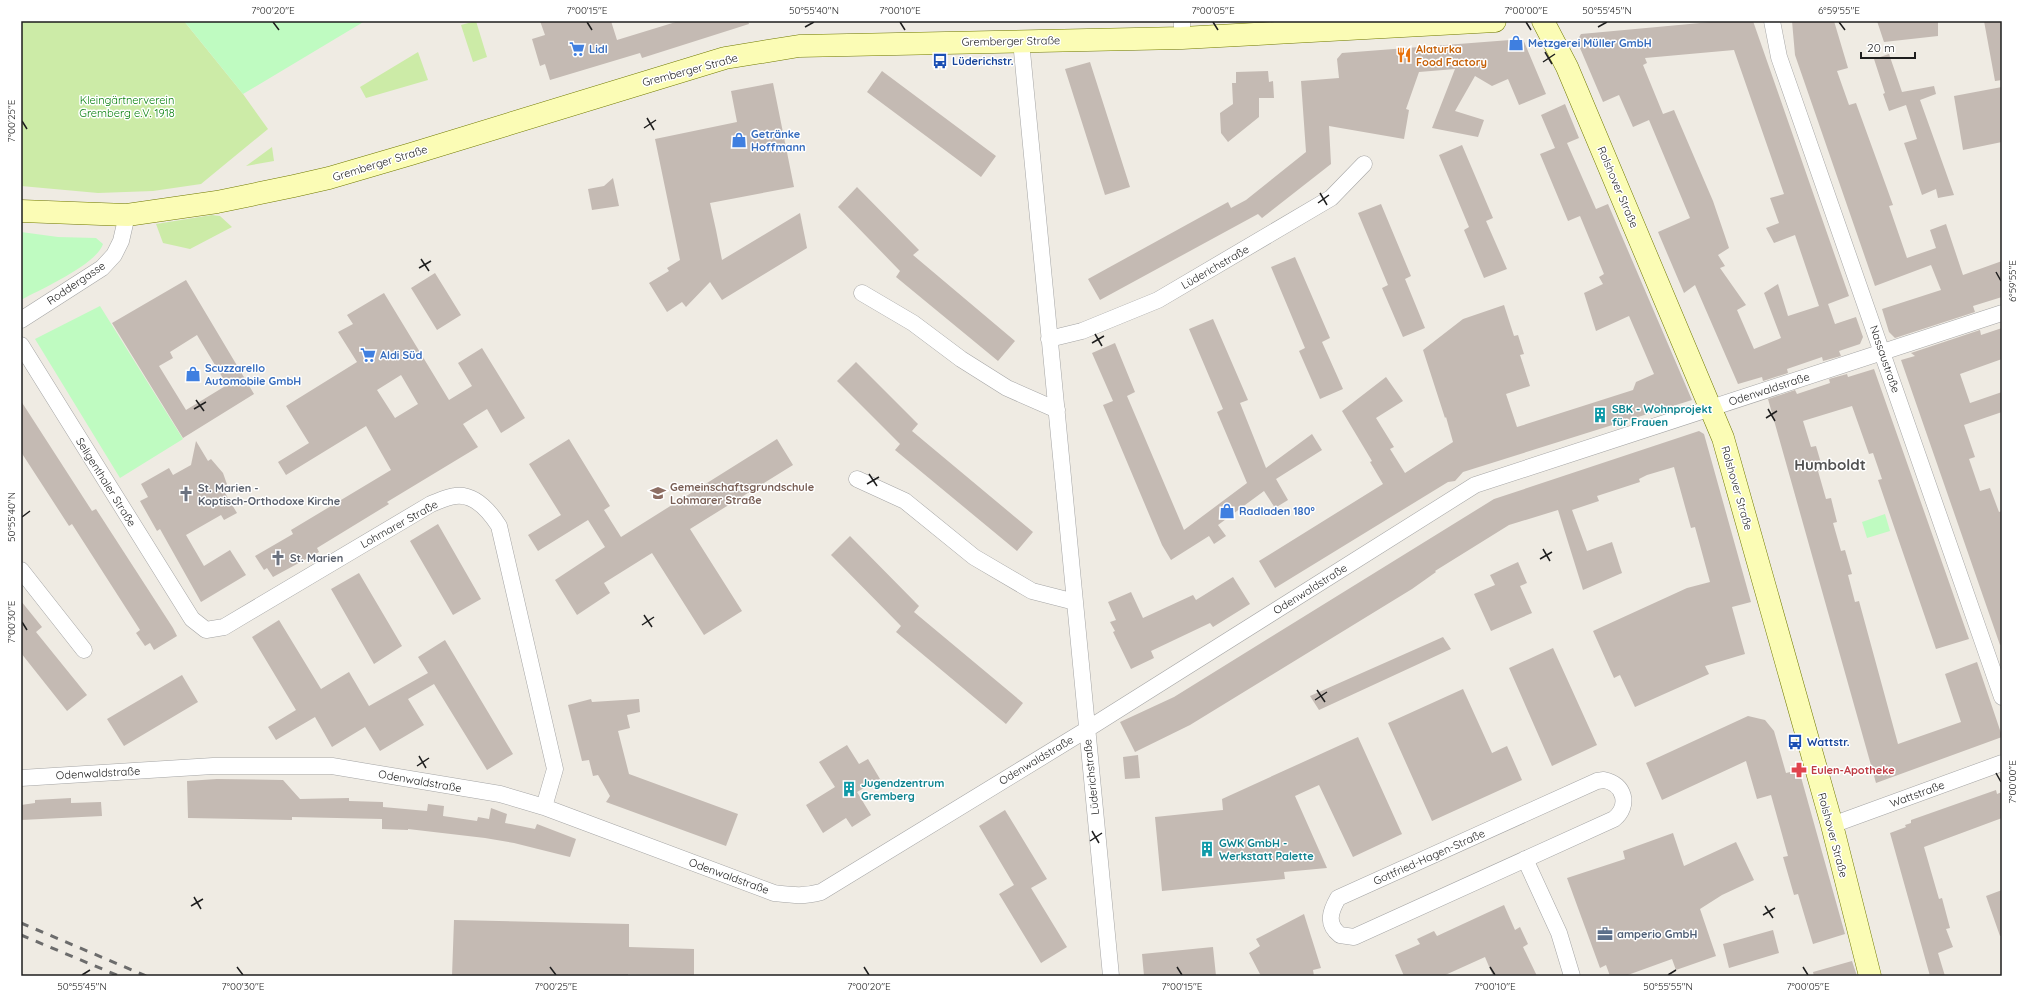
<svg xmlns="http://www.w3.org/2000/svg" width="2023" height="997" viewBox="0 0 2023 997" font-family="Quicksand,sans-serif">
<rect width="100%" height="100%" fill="#efebe3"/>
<path fill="#cceba7" d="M21,21H184L243,94L268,129L201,184L153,191L98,193L21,186Z
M476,21L487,57L473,62L461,25Z
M418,52L428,80L366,98L360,87Z
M272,147L274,161L246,166Z
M212,215L220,216L232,227L190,249L163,243L156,224Z"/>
<path fill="#bffbc1" d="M184,21H365L243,94Z
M21,232L58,237L96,238L103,244C96,265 41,289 21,300Z
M100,306L183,439L120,478L35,339Z
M1885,514L1890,531L1867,538L1862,522Z"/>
<path fill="#c4bab3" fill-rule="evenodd" d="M540,21H611L617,40L679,21H748L749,24L642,58L640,53L550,80L545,64L540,66L532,39L545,35Z
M1722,21H1753L1849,296L1828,304L1835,324L1856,317L1863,337L1860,344L1839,351L1841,356L1823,361L1822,357L1787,369L1788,373L1763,381L1762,377L1738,384L1695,285L1684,293L1658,232L1690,218L1649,120L1633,127L1619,95L1603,102L1577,41L1581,34ZM1734,50L1784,194L1770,198L1779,223L1766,228L1774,243L1795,235L1819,306L1788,316L1778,284L1764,293L1781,338L1754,349L1737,310L1746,305L1720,268L1725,266L1718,255L1729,248L1713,201L1674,110L1663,114L1643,65L1647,63L1645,58Z
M1792,21H1834L1848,68L1837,71L1849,105L1856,103L1893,205L1889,206L1907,258L1936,248L1930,230L1946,224L1963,275L2002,261V297L1973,306L1975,312L1895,338L1889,332L1882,309L1941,290L1931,265L1875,286L1795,55Z
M1877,21H1938V36L1884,42Z
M1984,21H2002V80L1995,81Z
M1523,39L1546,94L1519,105L1508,79L1492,86L1475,76L1455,111L1484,120L1478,137L1432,128L1455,69L1419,72L1406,109L1409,110L1404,139L1329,126L1331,164L1262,218L1258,214L1100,300L1088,279L1228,202L1231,208L1246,200L1306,152L1301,81L1339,78L1337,59L1342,53Z
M1889,54L1902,92L1934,86L1936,94L1920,100L1954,195L1938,198L1936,189L1922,195L1904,143L1917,139L1906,105L1889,111L1883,94L1885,93L1874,59Z
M1090,62L1130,187L1105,195L1065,69Z
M882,71L996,156L981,177L867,92Z
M1268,71L1269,82L1273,81L1274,98H1259V117L1228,142L1221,133L1220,113L1233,104L1232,83H1236V72Z
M773,83L794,187L710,203L716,230L722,260L800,213L807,248L722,300L710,282L686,307L682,302L667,312L649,283L669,271L667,268L680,260L655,139L737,122L731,91Z
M2002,87V142L1963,150L1954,96Z
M1565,104L1579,138L1567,143L1596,209L1608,204L1692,400L1463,472L1455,481L1448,482L1275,588L1259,561L1383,484L1370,462L1372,461L1342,411L1386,377L1403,401L1376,418L1394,447L1390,449L1405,473L1453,442L1446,417L1445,418L1423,350L1463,319L1504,305L1514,336L1518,335L1524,354L1520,355L1530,386L1506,394L1517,427L1633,390L1636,382L1654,374L1629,316L1596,331L1584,293L1603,284L1599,277L1604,274L1580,216L1568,221L1540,154L1555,148L1541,115Z
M1462,145L1493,218L1486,221L1507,269L1484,278L1464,230L1469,227L1439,155Z
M613,178L619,206L592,210L588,189L604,186Z
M857,187L919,250L913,255L1015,341L998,361L896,277L900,271L838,207Z
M1381,204L1411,276L1405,279L1425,328L1403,337L1382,288L1388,285L1358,213Z
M1295,257L1330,338L1322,342L1343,389L1320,399L1299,351L1305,348L1271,267Z
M435,273L461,315L437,330L411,288Z
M186,280L254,394L183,438L112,323ZM197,335L227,385L186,410L159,366L173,358L170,352Z
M384,293L449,400L472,386L458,363L482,348L525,418L501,433L487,409L463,424L478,447L387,502L389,504L317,548L319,552L273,577L267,568L264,570L255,556L293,534L291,530L391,470L366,426L286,475L278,462L309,443L286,406L357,362L338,332L353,324L347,315ZM401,375L418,404L395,418L377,390Z
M1213,319L1248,400L1240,403L1266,468L1312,434L1322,450L1276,479L1288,500L1275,508L1264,491L1218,525L1226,536L1214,544L1209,536L1171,560L1162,545L1103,405L1113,401L1092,353L1115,343L1135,392L1127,396L1184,530L1247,483L1217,412L1223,409L1189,329Z
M2002,328V359L1960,374L1970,403L2002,392V412L1964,425L1975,457L1969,459L1980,491L1990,488L1999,512L2002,511V644L2000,645L1901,360L1915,356L1911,353L1980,330L1981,335Z
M856,362L918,424L912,431L1033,532L1017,551L895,450L900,444L837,381Z
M1874,369L1969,639L1936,649L1878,480L1882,479L1873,453L1869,454L1852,406L1803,421L1811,447L1816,446L1823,470L1818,471L1826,499L1831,498L1837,522L1833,523L1841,551L1845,550L1852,574L1848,575L1855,602L1859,601L1898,744L1961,722L1945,674L1977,662L2002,736V737L1876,783L1768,399L1795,390L1797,394L1830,383L1829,379L1847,374L1848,377Z
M21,401L92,511L96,509L173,628L177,636L154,650L150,643L145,646L136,633L140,630L133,619L72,524L69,526L21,452Z
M1699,431L1704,434L1751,602L1732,607L1745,654L1705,666L1709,674L1635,707L1620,675L1614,678L1593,631L1687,588L1710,582L1695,527L1691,528L1674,467L1647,475L1639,479L1640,482L1597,496L1599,501L1572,510L1587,551L1612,542L1622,573L1583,590L1558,510L1509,525L1435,571L1436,572L1412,589L1190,725L1135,752L1120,722L1174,697L1494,499Z
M569,439L610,506L604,510L621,537L777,439L793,465L690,529L742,611L704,635L652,553L604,583L610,593L577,615L555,580L605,547L588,520L538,551L528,535L561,515L529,464Z
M196,441L208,461L211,459L223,473L229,490L225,493L237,513L224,520L221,515L186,535L204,566L230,550L246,575L201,602L160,529L157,531L140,501L148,497L141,484L169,468L173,475L191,465Z
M438,524L481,599L453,615L410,541Z
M850,536L919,606L914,612L1023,703L1006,724L896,632L901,626L831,555Z
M1518,562L1527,583L1520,586L1532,613L1491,631L1474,594L1495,585L1490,575Z
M359,573L402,646L374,664L331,589Z
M1233,577L1250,604L1213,627L1210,623L1151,651L1154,658L1131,669L1113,632L1115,631L1110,622L1116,620L1108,602L1131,592L1143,618L1193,595L1196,600Z
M21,601L42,627L36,632L87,695L67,711L21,653Z
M279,620L321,689L349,672L369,706L428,673L418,657L445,640L513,754L487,770L434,684L408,699L424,725L380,751L365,727L332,747L315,717L276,740L268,727L296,710L252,637Z
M1443,637L1451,649L1319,710L1310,696Z
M1553,648L1597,745L1552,766L1509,668Z
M182,675L198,702L124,746L107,719Z
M1463,689L1492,753L1507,746L1522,780L1432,821L1388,723Z
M591,699L592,702L639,699L640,712L627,715L630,728L618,731L629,774L738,814L726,846L606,802L610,796L598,775L593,776L589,760L582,761L568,705Z
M1748,716L1765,720L1774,731L1786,773L1799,770L1845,934L1813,944L1798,894L1794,895L1783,857L1788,856L1771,795L1757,799L1746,761L1662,800L1646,763Z
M1358,737L1402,834L1353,857L1319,785L1295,796L1327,868L1284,872L1285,879L1162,891L1155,817L1223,810L1222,799Z
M847,745L859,764L868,759L880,779L857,792L871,815L852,827L846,818L823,833L806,805L835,787L819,762Z
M1138,755L1140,778L1125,779L1123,757Z
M217,779L283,780L300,799L349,798V801L383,802V807L427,811L428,804L444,806L443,816L477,821L478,817L489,819L491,808L507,814L505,823L535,829L537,824L576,839L570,857L514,843L485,838L408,829V830L382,829V819L292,817V820L188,818L187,781Z
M1996,790L1997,794L2002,792V818L1924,847L1939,899L1942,898L1950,928L1946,929L1953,947L1938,953L1945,976H1930L1890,833L1906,827L1905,825L1911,823V820Z
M71,798V803L101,802L102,816L21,820V805L35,803V800Z
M1005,810L1047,879L1031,888L1067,947L1041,963L999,894L1014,885L979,826Z
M1673,833L1684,866L1736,842L1754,880L1722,895L1700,909L1716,956L1676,970L1672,959L1625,976H1610L1606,965L1600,968L1567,878L1625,859L1623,851Z
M2002,890V936H2000L1986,896Z
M1504,905L1515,930L1520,927L1528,944L1523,947L1537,976H1493L1485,957L1443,976H1404L1395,955L1420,944L1417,939L1434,931L1437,936Z
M1304,914L1321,968L1313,970L1314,976H1261L1249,953L1260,946L1256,939Z
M454,920L629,924V947L694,949V975L628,974V976H452Z
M1773,930L1779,953L1729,968L1723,944Z
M1213,947L1216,976H1144L1142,954Z
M1852,961L1857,976H1814L1813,972Z"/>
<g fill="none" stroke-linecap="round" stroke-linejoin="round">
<defs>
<path id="street" d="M1772,21L1779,57L2002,697
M1182,38V21
M1021,41L1111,976
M862,293L913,323L961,359L1007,388L1057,410
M21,320L102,268L114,255L121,241L127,215
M1049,339L1082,331L1158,300L1331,198L1364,164
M21,345L192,619L206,630L224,627L431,504C439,501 447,497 455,496C474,493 490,512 499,526L555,769L544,807
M857,479L905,501L974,557L1032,591L1075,602
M21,570L84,650
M21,778L213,766H332L500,794L544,807L774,893C791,895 804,897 821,892L1086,730L1475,485L2002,313
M1604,780C1625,784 1630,806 1614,819L1354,937L1340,935C1326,924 1330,912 1338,898L1597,781Z
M1832,825L2002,763
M1525,859L1559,933L1572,976"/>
<path id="secondary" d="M1543,21L1567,67L1723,438L1832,825L1870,976
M21,211L127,215L217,202L294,186L329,178L411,154L725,58L799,46L1182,38L1495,21"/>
</defs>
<use href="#street" stroke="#a5a5a5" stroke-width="17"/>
<use href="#secondary" stroke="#707901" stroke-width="23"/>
<use href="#street" stroke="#fff" stroke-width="16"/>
<use href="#secondary" stroke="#fbfcb5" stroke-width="22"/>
<path stroke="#6c6c6c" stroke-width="3" stroke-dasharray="8 8" stroke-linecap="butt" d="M21,923L146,976
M21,935L119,976"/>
</g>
<path fill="none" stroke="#1e1e1e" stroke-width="1.5" d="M273,22L279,30M587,22L592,30M900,22L905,30M1213,22L1218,30M1526,22L1531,30M1839,22L1845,30M805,27L814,22M1598,27L1607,22M1545,52L1552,64M1543,62L1555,54M647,118L654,130M22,121L27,129M644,128L656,120M1320,193L1327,205M1318,203L1329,195M421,259L429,271M419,268L431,261M1996,272L2001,281M1095,334L1102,346M1092,343L1104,336M196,400L204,411M194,409L206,402M1768,409L1775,421M1766,418L1777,411M869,474L877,486M867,484L879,477M22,517L30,511M1543,549L1550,561M1540,559L1552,552M644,615L652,627M22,622L27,630M642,625L654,617M1317,690L1325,702M1315,700L1327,692M419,756L426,768M417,766L429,758M1996,773L2001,782M1092,831L1099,843M1090,841L1102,833M194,897L201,909M191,906L203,899M1765,906L1773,918M1763,915L1775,908M237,967L243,975M550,967L556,975M864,967L869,975M1177,967L1182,975M1490,967L1495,975M1803,967L1808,975M82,975L90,970M1668,975L1676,970"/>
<defs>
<symbol id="shop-bare" viewBox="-9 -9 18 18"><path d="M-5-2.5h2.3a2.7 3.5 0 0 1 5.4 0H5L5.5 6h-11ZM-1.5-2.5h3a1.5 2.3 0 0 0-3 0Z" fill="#3f7fe0" stroke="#fff" stroke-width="2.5" paint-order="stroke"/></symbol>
<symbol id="supermarket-bare" viewBox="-9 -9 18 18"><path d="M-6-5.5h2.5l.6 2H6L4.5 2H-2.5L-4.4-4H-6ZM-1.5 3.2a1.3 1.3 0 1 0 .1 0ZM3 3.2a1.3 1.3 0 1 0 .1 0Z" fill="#3f7fe0" stroke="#fff" stroke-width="2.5" paint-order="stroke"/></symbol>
<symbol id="restaurant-bare" viewBox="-9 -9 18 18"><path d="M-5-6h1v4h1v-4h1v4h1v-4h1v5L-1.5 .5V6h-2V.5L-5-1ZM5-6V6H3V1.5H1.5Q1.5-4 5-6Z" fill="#e8710a" stroke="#fff" stroke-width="2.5" paint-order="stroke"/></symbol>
<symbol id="bus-bare" viewBox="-9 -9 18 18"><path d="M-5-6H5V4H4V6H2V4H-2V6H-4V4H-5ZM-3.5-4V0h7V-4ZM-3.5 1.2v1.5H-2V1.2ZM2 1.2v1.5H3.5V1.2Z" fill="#1a4fb4" stroke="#fff" stroke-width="2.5" paint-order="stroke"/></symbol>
<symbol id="building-bare" viewBox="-9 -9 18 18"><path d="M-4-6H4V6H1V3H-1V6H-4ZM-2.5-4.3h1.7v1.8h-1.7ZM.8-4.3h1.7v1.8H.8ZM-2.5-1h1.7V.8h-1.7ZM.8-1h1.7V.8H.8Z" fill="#0f9aa8" stroke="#fff" stroke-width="2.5" paint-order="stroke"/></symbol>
<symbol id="school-bare" viewBox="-9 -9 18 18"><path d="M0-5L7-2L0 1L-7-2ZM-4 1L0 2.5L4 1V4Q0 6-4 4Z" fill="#8d6e63" stroke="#fff" stroke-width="2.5" paint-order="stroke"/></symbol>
<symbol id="church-bare" viewBox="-9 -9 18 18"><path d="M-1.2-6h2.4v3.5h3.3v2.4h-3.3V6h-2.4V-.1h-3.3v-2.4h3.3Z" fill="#6b7280" stroke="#fff" stroke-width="2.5" paint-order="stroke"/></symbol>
<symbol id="pharmacy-bare" viewBox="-9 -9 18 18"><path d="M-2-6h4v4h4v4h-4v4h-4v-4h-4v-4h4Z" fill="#e0444e" stroke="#fff" stroke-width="2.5" paint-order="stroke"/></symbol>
<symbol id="office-bare" viewBox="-9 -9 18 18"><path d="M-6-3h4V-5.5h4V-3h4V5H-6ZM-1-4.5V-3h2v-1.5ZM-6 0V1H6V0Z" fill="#5c6f8a" stroke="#fff" stroke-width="2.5" paint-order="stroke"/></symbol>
</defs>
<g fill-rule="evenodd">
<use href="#shop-bare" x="1505" y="32" width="22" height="22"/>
<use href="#supermarket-bare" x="566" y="38" width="22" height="22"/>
<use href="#restaurant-bare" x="1393" y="44" width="22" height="22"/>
<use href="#bus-bare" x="929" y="50" width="22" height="22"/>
<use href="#shop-bare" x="728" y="129" width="22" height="22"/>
<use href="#supermarket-bare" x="357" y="344" width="22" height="22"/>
<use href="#shop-bare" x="182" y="363" width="22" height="22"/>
<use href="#building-bare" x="1589" y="404" width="22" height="22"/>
<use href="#school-bare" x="647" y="482" width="22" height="22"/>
<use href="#church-bare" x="175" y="483" width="22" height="22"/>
<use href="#shop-bare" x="1216" y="500" width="22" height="22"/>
<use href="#church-bare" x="267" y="547" width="22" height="22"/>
<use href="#bus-bare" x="1784" y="731" width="22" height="22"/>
<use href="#pharmacy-bare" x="1788" y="759" width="22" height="22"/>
<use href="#building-bare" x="838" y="778" width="22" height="22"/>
<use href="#building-bare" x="1196" y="838" width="22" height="22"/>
<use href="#office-bare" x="1594" y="923" width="22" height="22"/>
</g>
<g text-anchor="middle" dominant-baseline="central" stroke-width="3" stroke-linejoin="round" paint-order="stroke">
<g font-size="11" fill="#1e1e1e" stroke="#fff">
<text transform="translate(1011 41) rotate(-1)">Gremberger Straße</text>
<text transform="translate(690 70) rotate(-15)">Gremberger Straße</text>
<text transform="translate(380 163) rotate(-17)">Gremberger Straße</text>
<text transform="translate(1618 187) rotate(67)">Rolshover Straße</text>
<text transform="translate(1215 267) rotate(-30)">Lüderichstraße</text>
<text transform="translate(76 283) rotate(-34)">Roddergasse</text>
<text transform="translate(1885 359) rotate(71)">Nassaustraße</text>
<text transform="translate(1769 389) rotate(-18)">Odenwaldstraße</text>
<text transform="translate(106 482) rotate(58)">Seligenthaler Straße</text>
<text transform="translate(1737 488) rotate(74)">Rolshover Straße</text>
<text transform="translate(399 524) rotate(-29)">Lohmarer Straße</text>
<text transform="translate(1310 589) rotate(-32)">Odenwaldstraße</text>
<text transform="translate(1036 760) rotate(-31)">Odenwaldstraße</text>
<text transform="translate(98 773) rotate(-3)">Odenwaldstraße</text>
<text transform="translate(1091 777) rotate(-96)">Lüderichstraße</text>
<text transform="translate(420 781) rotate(10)">Odenwaldstraße</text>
<text transform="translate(1917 794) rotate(-20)">Wattstraße</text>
<text transform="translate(1833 835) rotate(75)">Rolshover Straße</text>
<text transform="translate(1429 857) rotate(-24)">Gottfried-Hagen-Straße</text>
<text transform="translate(729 876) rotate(20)">Odenwaldstraße</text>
</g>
<g font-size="11" font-weight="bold" fill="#366cbe" stroke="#fff" text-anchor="start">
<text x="1528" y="43">Metzgerei Müller GmbH</text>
<text x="589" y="49">Lidl</text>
<text x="751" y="134">Getränke<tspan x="751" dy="13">Hoffmann</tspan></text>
<text x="380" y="355">Aldi Süd</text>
<text x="205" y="368">Scuzzarello<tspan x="205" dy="13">Automobile GmbH</tspan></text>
<text x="1239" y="511">Radladen 180°</text>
</g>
<g font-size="11" font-weight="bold" fill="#c56008" stroke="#fff" text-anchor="start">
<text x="1416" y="49">Alaturka<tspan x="1416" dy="13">Food Factory</tspan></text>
</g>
<g font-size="11" font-weight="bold" fill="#164399" stroke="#fff" text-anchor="start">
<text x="952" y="61">Lüderichstr.</text>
<text x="1807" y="742">Wattstr.</text>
</g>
<g font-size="11" fill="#08800d" stroke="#fff">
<text x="127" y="100">Kleingärtnerverein<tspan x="127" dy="13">Gremberg e.V. 1918</tspan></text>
</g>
<g font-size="11" font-weight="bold" fill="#0d838f" stroke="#fff" text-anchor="start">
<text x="1612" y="409">SBK - Wohnprojekt<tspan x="1612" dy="13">für Frauen</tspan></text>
<text x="861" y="783">Jugendzentrum<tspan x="861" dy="13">Gremberg</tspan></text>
<text x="1219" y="843">GWK GmbH -<tspan x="1219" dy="13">Werkstatt Palette</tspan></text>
</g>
<g font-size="11" font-weight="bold" fill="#785e54" stroke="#fff" text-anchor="start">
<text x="670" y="487">Gemeinschaftsgrundschule<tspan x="670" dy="13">Lohmarer Straße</tspan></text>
</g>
<g font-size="11" font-weight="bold" fill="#5b616d" stroke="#fff" text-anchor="start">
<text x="198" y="488">St. Marien -<tspan x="198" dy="13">Koptisch-Orthodoxe Kirche</tspan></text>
<text x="290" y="558">St. Marien</text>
</g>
<g font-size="11" font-weight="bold" fill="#be3a42" stroke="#fff" text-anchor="start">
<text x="1811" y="770">Eulen-Apotheke</text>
</g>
<g font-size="11" font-weight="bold" fill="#4e5e75" stroke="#fff" text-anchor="start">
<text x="1617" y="934">amperio GmbH</text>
</g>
<g font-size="15" font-weight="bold" fill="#515151" stroke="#fff">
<text x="1830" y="464">Humboldt</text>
</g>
</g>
<rect width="2023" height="997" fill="none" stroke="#ffffff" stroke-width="44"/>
<path d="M1861 52v6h54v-6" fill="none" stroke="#1e1e1e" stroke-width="2"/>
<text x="1867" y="52" font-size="12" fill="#1e1e1e" stroke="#ffffff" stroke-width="3" paint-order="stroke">20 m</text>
<rect x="22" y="22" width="1979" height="953" fill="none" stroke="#1e1e1e" stroke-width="1.5"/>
<g font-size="10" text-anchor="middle" fill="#1e1e1e">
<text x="273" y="14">7°00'20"E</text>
<text x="587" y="14">7°00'15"E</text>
<text x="814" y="14">50°55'40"N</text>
<text x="900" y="14">7°00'10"E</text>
<text x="1213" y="14">7°00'05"E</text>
<text x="1526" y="14">7°00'00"E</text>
<text x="1607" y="14">50°55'45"N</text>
<text x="1839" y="14">6°59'55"E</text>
<text transform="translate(11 121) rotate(-90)" y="4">7°00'25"E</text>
<text transform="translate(2012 281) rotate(-90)" y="4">6°59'55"E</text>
<text transform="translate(11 517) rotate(-90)" y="4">50°55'40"N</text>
<text transform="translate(11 622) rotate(-90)" y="4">7°00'30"E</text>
<text transform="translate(2012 782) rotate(-90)" y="4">7°00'00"E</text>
<text x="82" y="990">50°55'45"N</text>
<text x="243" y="990">7°00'30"E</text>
<text x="556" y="990">7°00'25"E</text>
<text x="869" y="990">7°00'20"E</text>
<text x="1182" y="990">7°00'15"E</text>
<text x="1495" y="990">7°00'10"E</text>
<text x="1668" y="990">50°55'55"N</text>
<text x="1808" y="990">7°00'05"E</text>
</g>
</svg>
